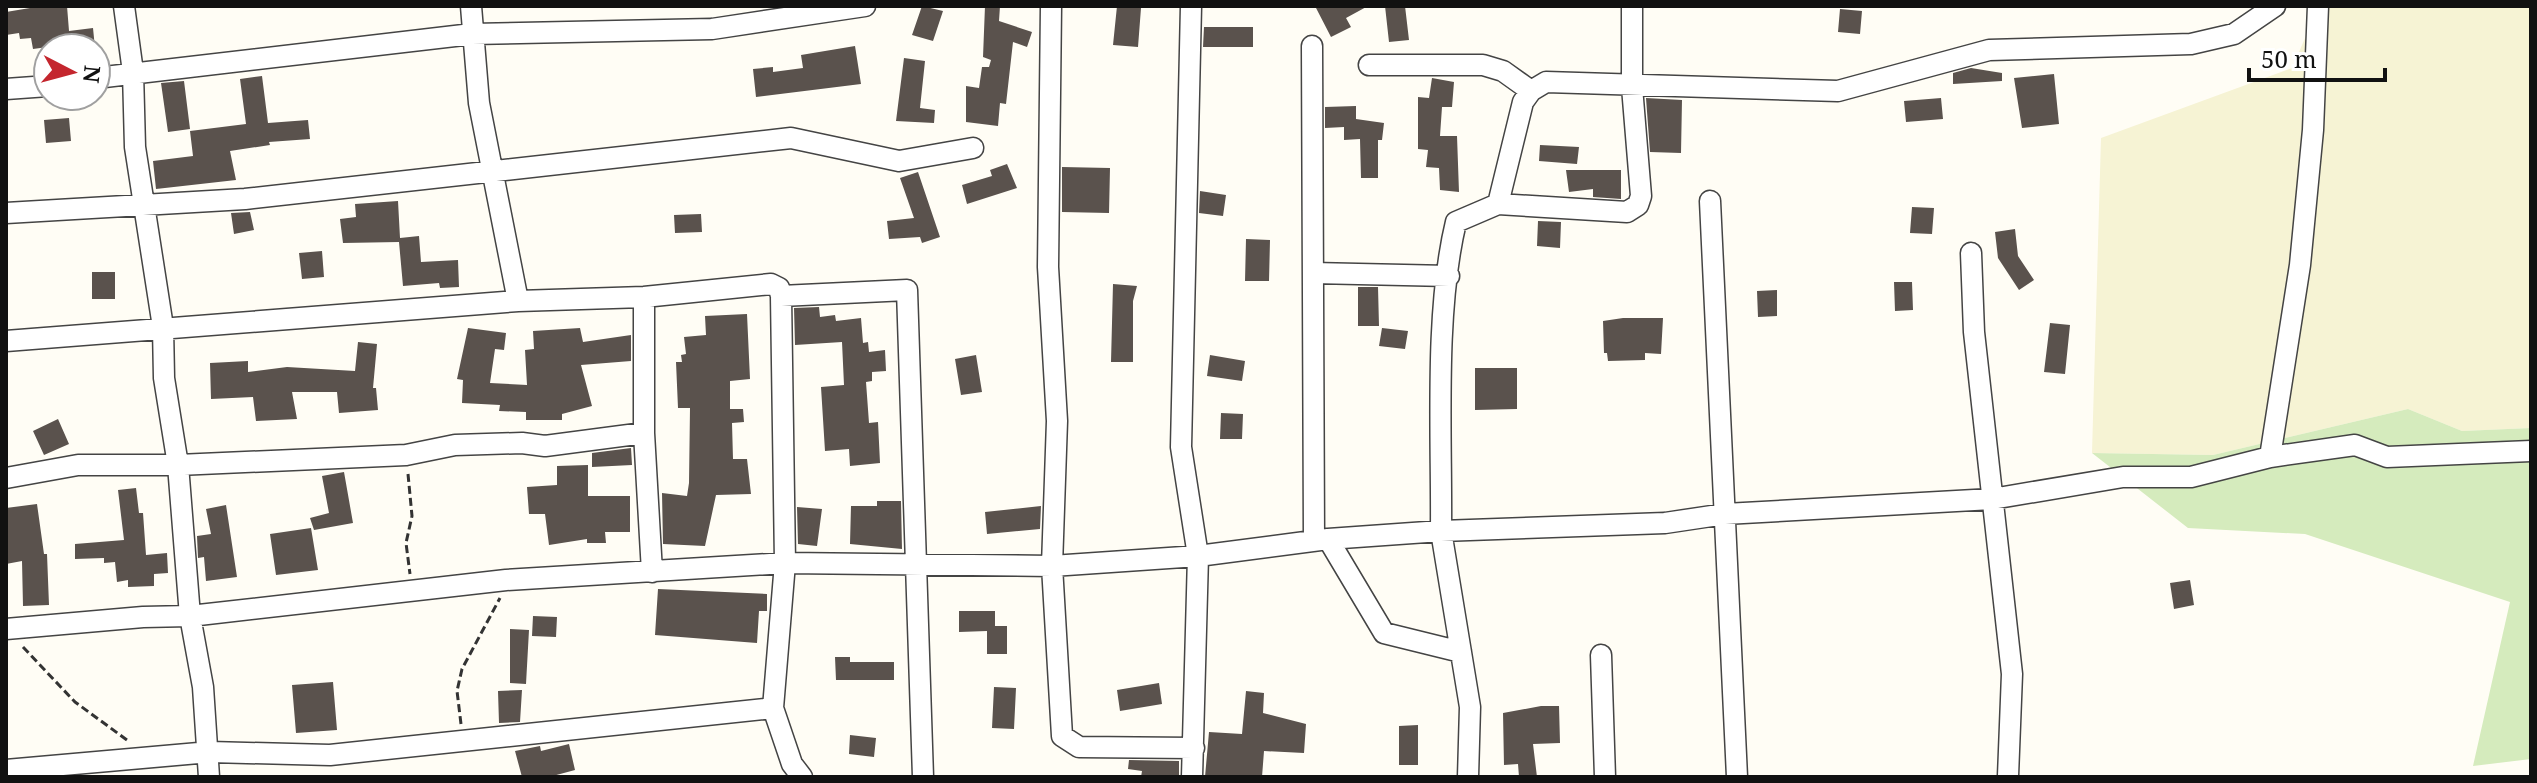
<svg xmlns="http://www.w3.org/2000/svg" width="2537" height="783" viewBox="0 0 2537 783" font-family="'Noto Serif',serif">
<rect width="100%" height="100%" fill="#fffdf5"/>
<path fill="#f6f3d4" d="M2319,6H2531V428L2462,431L2408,409L2213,455L2092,453L2101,138L2292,68Z"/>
<path fill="#d5ebbd" d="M2408,409L2462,431L2531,428V759L2473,766L2510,602L2305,534L2188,528L2092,453L2213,455Z"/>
<path fill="#5a524d" d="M42,6H67L69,31L93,28L95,48L62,45L33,49L31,38L20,39L19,33L6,35V12Z
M922,6L943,11L933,41L912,35Z
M985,6H1000L999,21L1032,32L1027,47L1013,42L1006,104L1000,103L998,126L966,122V86L979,88L982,67H989L991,60L983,57Z
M1117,6L1141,8L1138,47L1113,45Z
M1315,6H1368L1346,18L1351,27L1331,37Z
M1385,6H1405L1409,40L1389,42Z
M1840,9L1862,11L1860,34L1838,32Z
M1204,27H1253V47H1203Z
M855,46L861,84L756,97L753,69L773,67V72L803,68L801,55Z
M904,58L925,61L920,108L935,110L934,123L896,121Z
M1971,68L2002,73V81L1953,84V73Z
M2054,74L2059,124L2022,128L2014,78Z
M262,76L268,123L308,120L310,139L269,142L270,145L230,151L236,180L156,189L153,161L193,156L190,131L246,124L240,79Z
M1432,78L1454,82L1452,107H1442L1440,136H1457L1459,192L1440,190L1439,168L1426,167L1428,150L1418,149V97L1429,98Z
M184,81L190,129L168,132L161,83Z
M1646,98L1682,100L1681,153L1650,152Z
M1941,98L1943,119L1906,122L1904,101Z
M1356,106V119L1384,123L1382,140H1378V178H1361L1360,139L1344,140V127L1325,128V107Z
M69,118L71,141L46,143L44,120Z
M1540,145L1579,147L1577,164L1539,161Z
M1007,164L1017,188L967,204L962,185L992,176L990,170Z
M1062,167L1110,168L1109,213L1062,212Z
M1566,170H1621V199L1593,197V189L1569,192Z
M918,172L940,237L922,243L920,237L889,239L887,221L914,218L900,178Z
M1200,191L1226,195L1223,216L1199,213Z
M398,201L400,238L419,236L421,262L458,260L459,287L440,288L439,283L403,286L399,242L343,243L340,219L356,217L355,204Z
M1912,207L1934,208L1932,234L1910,233Z
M250,212L254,230L234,234L231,213Z
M701,214L702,232L675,233L674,215Z
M1538,221L1561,222L1560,248L1537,246Z
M2015,229L2018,256L2034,280L2019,290L1998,258L1995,232Z
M1246,239L1270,240L1269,281H1245Z
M322,251L324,277L302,279L299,253Z
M92,272H115V299H92Z
M1894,282H1912L1913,310L1895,311Z
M1113,284L1137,286L1133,301V362H1111Z
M1358,287H1378L1379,326H1358Z
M1777,290V316L1758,317L1757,291Z
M819,307L820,317L835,315L836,321L861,318L863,343L868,342L869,352L885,350L886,371L872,372V381L866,382L869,423L878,422L880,463L850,466L849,449L825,451L821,387L844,385L842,342L795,345L794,308Z
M747,314L750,379L730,381V409H743L744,422L732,423L733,459H747L751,494L716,495L705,546L663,544L662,493L687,496L689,483L690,408H678L676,362H682L681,355L686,354L684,337L706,335L705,316Z
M1623,318H1663L1661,354L1645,353V360L1608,361L1607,353H1604L1603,321Z
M2050,323L2070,325L2065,374L2044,372Z
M468,328L506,333L504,350L495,349L490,383L527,385L525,350L534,349L533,331L580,328L583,342L631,335V361L581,365L592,406L562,414V420H526V412L499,411L500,405L462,403L463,380L457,379Z
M1382,328L1408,331L1405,349L1379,346Z
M358,342L377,344L373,388H376L378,410L339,413L337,392H292L297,419L256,421L253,397L211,399L210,363L248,361V372L287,367L355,371Z
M976,355L982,392L961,395L955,359Z
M1210,355L1245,361L1242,381L1207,376Z
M1475,368H1517V409L1475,410Z
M1221,413L1243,414L1242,439H1220Z
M58,419L69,444L44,455L33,431Z
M631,448L632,465L592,467V453Z
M588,465V496H630V532H605L606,543H587V539L549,545L545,514H529L527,487L557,485V466Z
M344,472L353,523L314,530L310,518L329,513L322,476Z
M136,488L139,513H143L146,555L167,553L168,573L154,574V586L128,587V580L117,582L115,562L104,563V558L75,559V544L124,540L118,490Z
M877,501H901L902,549L850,544L851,506H877Z
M37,504L44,554H47L49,605L23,606L22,561L6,564V508Z
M226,505L237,577L206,581L204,557L198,558L197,536L211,534L206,509Z
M1041,506L1040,529L987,534L985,512Z
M797,507L822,509L817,546L798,544Z
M311,528L318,570L276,575L270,534Z
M2190,580L2194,605L2174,609L2170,583Z
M658,589L767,594V611H759L757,643L655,635Z
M959,611H995V626H1007V654H987V631L959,632Z
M533,616L557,617L556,637L532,636Z
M510,629L529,630L526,684L510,683Z
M835,657H850V662H894V680H836Z
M333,682L337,730L296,733L292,685Z
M1159,683L1162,704L1120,711L1117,690Z
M994,687L1016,688L1014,729L992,728Z
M522,690L520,722L499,723L498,691Z
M1246,691L1264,693L1263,713L1306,724L1304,753L1264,751L1262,777H1205L1209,732L1242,734Z
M1541,706H1559L1560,743L1533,744L1537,777H1519L1518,764L1504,765L1503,713Z
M1418,725V765H1399V726Z
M850,735L876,738L874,757L849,754Z
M569,744L575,770L549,777H522L515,751L540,746L541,751Z
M1129,760L1179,761V777H1141L1142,771L1128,769Z"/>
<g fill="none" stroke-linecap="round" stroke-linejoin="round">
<defs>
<path id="minor" d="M124,6L133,72L135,147L163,327L164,378L178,465L190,616L203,687L209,777
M471,6L479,103L518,301
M1051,6L1048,267L1057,421L1052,566L1062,736L1079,747L1194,748
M1191,6L1181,447L1198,556L1192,777
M2275,6L2234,34L2191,44L1989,50L1838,91L1546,82L1531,91L1523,102L1498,204L1456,222C1434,313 1442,437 1441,531L1665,523L1725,514L1992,499L2123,477H2191L2270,457L2355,445L2387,457L2531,451
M1312,46L1314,541
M1369,65H1483L1503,71L1531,91
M96,78L472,34L712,29L865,6
M6,89L48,86
M1710,201L1737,777
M1498,204L1627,212L1638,205L1641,196L1632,87V6
M6,213L245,199L791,138L899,161L973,148
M1971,253L1974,332L2012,674L2008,776
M1313,273L1449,276
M781,296L907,290L923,777
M644,297V433L652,572
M6,341L518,301L644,297L771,284L779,288L781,296L785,563L773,708L330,755L210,752L6,770
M2270,457L2300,265L2313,130L2318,6
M6,478L78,465H178L406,455L455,445L522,443L545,446L644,433
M1328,539L1441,531L1470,707L1468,777
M6,629L143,617L190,616L506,580L785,563L1052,566L1198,556L1328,539L1384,633L1461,652
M1601,655L1605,777
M773,708L792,764L802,777"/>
</defs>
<use href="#minor" stroke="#444" stroke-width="23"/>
<path stroke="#333" stroke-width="3" stroke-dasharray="8 4" stroke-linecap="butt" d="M408,474L412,516L406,543L410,574
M23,647L75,702L127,740
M461,724L457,691L462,669L500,598"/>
<use href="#minor" stroke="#fff" stroke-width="20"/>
</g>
<rect width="2537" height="783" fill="none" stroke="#111111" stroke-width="16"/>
<g transform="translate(72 72) rotate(96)"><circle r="38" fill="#ffffff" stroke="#a0a0a0" stroke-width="2"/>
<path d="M0-6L14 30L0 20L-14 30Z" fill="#c4262e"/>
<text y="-12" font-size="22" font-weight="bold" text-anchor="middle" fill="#111111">N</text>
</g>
<path d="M2249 68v12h136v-12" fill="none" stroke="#111111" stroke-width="4"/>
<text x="2261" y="68" font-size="24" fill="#111111" stroke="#ffffff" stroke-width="6" paint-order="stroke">50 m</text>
</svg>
